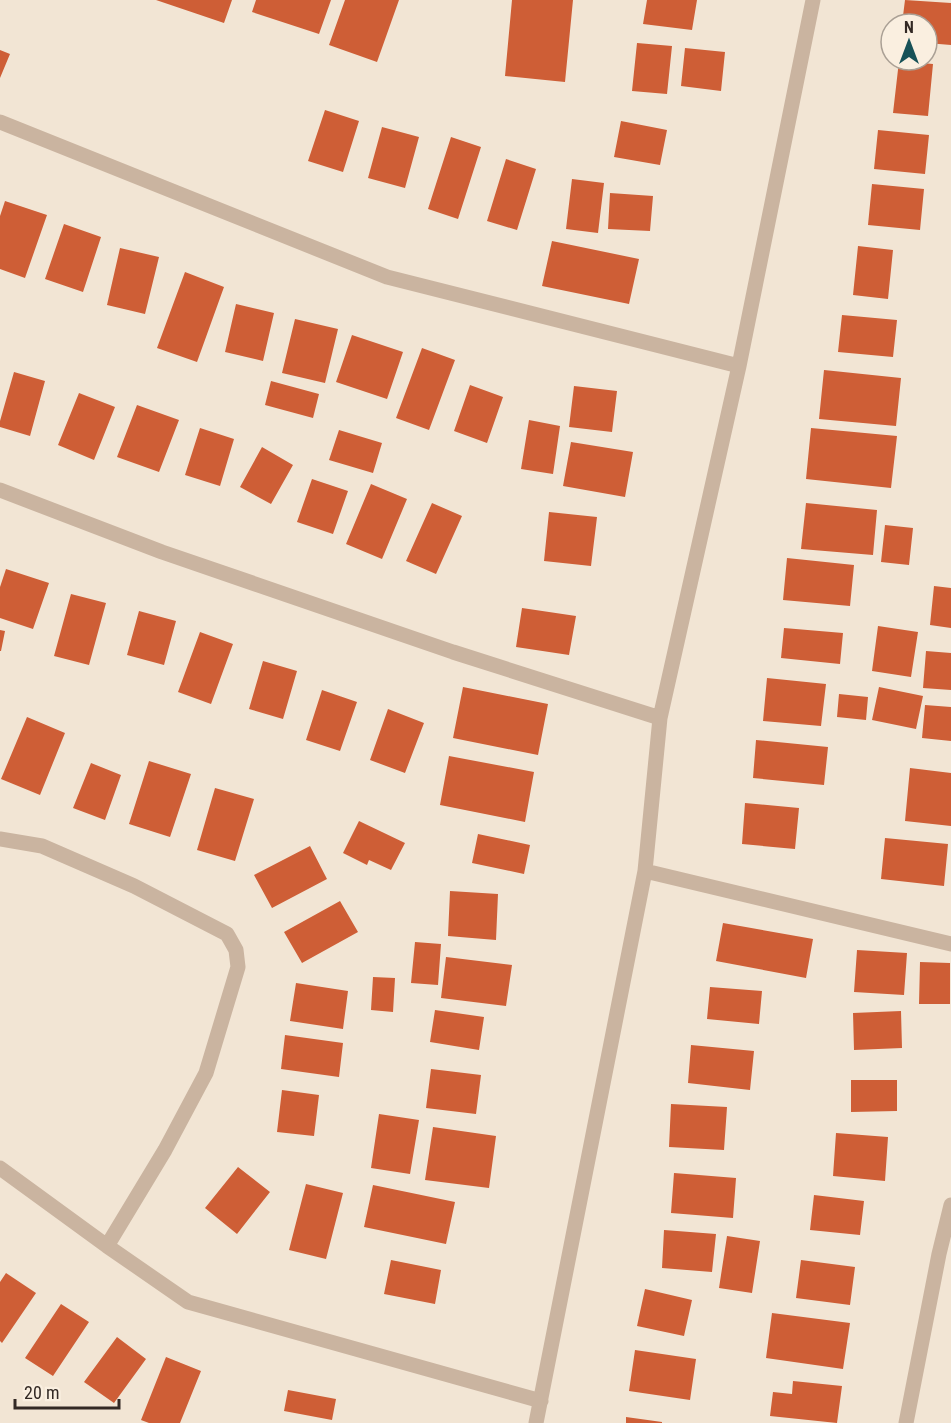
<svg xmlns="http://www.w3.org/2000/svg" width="951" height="1423" viewBox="0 0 951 1423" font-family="'Roboto Condensed',sans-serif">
<rect width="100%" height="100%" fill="#f2e5d4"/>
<path fill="#ce5e36" d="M156,0H232L224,23Z
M256,0H331L319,34L252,12Z
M345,0H399L377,62L329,45Z
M512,0H573L565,82L505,76Z
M647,0H697L692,30L643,24Z
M905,0L951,3V45L927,43V24H902Z
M637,43L672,46L667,94L632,91Z
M685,48L725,52L721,91L681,86Z
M0,50L10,54L0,78Z
M899,61L933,64L928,116L893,113Z
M325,110L359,121L343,172L308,161Z
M621,121L667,130L660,165L614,157Z
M382,127L419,137L405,188L368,178Z
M878,130L929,135L925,174L874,169Z
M451,137L481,147L458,219L428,209Z
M506,159L536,169L517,230L487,221Z
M572,179L604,183L598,233L566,229Z
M872,184L924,189L920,230L868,225Z
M610,193L653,196L650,231L608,229Z
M5,201L47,215L25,278L0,269V216Z
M64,224L101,237L83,292L45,279Z
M552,241L639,259L629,304L542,286Z
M858,246L893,250L888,299L853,295Z
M120,248L159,257L145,314L107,305Z
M185,272L224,287L197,362L157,348Z
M236,304L274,313L263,361L225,352Z
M842,315L897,320L893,357L838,352Z
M295,319L338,329L325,383L282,373Z
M352,335L403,352L387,399L336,382Z
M422,348L455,360L429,430L396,418Z
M824,370L901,378L896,426L819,419Z
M14,372L45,381L30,436L0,427V421Z
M271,381L319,394L313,418L265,405Z
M470,385L503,397L487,443L454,431Z
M574,386L617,391L612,432L569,427Z
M79,393L115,407L94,460L58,445Z
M137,405L179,420L159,472L117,457Z
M529,420L560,426L553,474L521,469Z
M200,428L234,439L220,486L185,475Z
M811,428L897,436L891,488L806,479Z
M339,430L382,443L373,473L329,460Z
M571,442L633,452L625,497L563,486Z
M262,447L293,465L271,504L240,487Z
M312,479L348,491L333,534L297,522Z
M371,484L407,499L382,559L346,544Z
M432,503L462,516L436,574L406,561Z
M806,503L877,510L873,555L801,549Z
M549,512L597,517L591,566L544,561Z
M885,525L913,528L909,565L881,562Z
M787,558L854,565L850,606L783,600Z
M6,569L49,583L33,629L0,618V587Z
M934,586L951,588V628L930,625Z
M71,594L106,603L89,665L54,656Z
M522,608L576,616L569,655L516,647Z
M139,611L176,621L164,665L127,655Z
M878,626L918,632L911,677L872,671Z
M784,628L843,633L840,664L781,658Z
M0,630L5,631L1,651H0Z
M200,632L233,644L211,704L178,692Z
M926,651L951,653V690L923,688Z
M263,661L297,671L283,719L249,709Z
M767,678L826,684L821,726L763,721Z
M463,687L548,704L538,755L453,738Z
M879,687L923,696L916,729L872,720Z
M322,690L357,702L340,751L306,740Z
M839,694L868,697L866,720L837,717Z
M925,705L951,707V741L922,738Z
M388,709L424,723L405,773L370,760Z
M27,717L65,733L40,795L1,779Z
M756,740L828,747L824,785L753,778Z
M449,756L534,772L525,822L440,805Z
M149,761L191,774L170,837L129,824Z
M91,763L121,775L105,820L73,808Z
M910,768L951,773V826L905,821Z
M215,788L254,799L235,861L197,850Z
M745,803L799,808L795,849L742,844Z
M359,821L405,843L391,870L369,860L367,865L343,853Z
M478,834L530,845L524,874L472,863Z
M885,838L948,844L944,886L881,879Z
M310,846L327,879L272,908L254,875Z
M450,891L498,894L496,940L448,936Z
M340,901L358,932L302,963L284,932Z
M723,923L813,939L806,978L716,961Z
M415,942L441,944L438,985L411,983Z
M857,950L907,953L904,995L854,992Z
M446,957L512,965L506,1006L441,998Z
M920,962L950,963V1004H919Z
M373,977L395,978L393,1012L371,1010Z
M296,983L348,991L343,1029L290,1021Z
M710,987L762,991L759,1024L707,1019Z
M435,1010L484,1017L479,1050L430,1042Z
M901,1011L902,1048L854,1050L853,1013Z
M285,1035L343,1043L339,1077L281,1069Z
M691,1045L754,1051L750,1090L688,1083Z
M431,1069L481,1075L476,1114L426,1108Z
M851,1080H897V1111L851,1112Z
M282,1090L319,1095L314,1136L277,1132Z
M671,1104L727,1107L724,1150L669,1147Z
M379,1114L419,1120L410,1174L371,1168Z
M433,1127L496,1136L489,1188L425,1180Z
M836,1133L888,1137L885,1181L833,1176Z
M238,1167L270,1192L237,1234L205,1208Z
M674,1173L736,1178L733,1218L671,1213Z
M306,1184L343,1193L326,1259L289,1250Z
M373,1185L455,1202L446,1244L364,1227Z
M814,1195L864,1201L860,1235L810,1230Z
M664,1230L716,1234L712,1272L662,1268Z
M727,1236L760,1241L752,1293L719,1288Z
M391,1260L441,1270L435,1304L384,1294Z
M801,1260L855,1267L850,1305L796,1298Z
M6,1273L36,1293L2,1343L0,1341V1282Z
M645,1289L692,1300L684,1336L637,1326Z
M61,1304L89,1322L53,1376L25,1358Z
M772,1313L850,1323L843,1369L766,1358Z
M117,1337L146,1359L114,1403L84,1382Z
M635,1350L696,1359L690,1400L629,1391Z
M166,1357L201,1371L180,1423H149L141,1420Z
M793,1381L842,1386L837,1423L770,1416L773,1392L792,1394Z
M288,1390L336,1399L332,1420L284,1411Z
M626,1417L662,1422V1423H626Z"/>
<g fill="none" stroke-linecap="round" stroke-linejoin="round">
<path stroke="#cab4a0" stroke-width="15" d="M0,122L387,277L739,366
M0,490L162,552L453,652L660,718
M0,839L42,846L134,886L227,934L236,950L238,967L206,1073L165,1150L107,1246
M645,871L951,944
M0,1168L107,1246L188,1302L541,1401
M536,1423L645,871L660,718L739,366L813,0
M906,1423L939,1254L951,1205"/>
</g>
<g transform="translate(909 42)"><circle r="28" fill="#faefe0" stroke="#aaa095" stroke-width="1.5"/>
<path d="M0-4.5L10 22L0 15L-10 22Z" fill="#175157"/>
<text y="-9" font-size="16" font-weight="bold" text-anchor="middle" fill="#332924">N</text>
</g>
<path d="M15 1399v9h104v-9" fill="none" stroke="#332924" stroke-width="3"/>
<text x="24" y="1399" font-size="18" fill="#332924" stroke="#faefe0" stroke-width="4.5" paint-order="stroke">20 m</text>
</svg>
